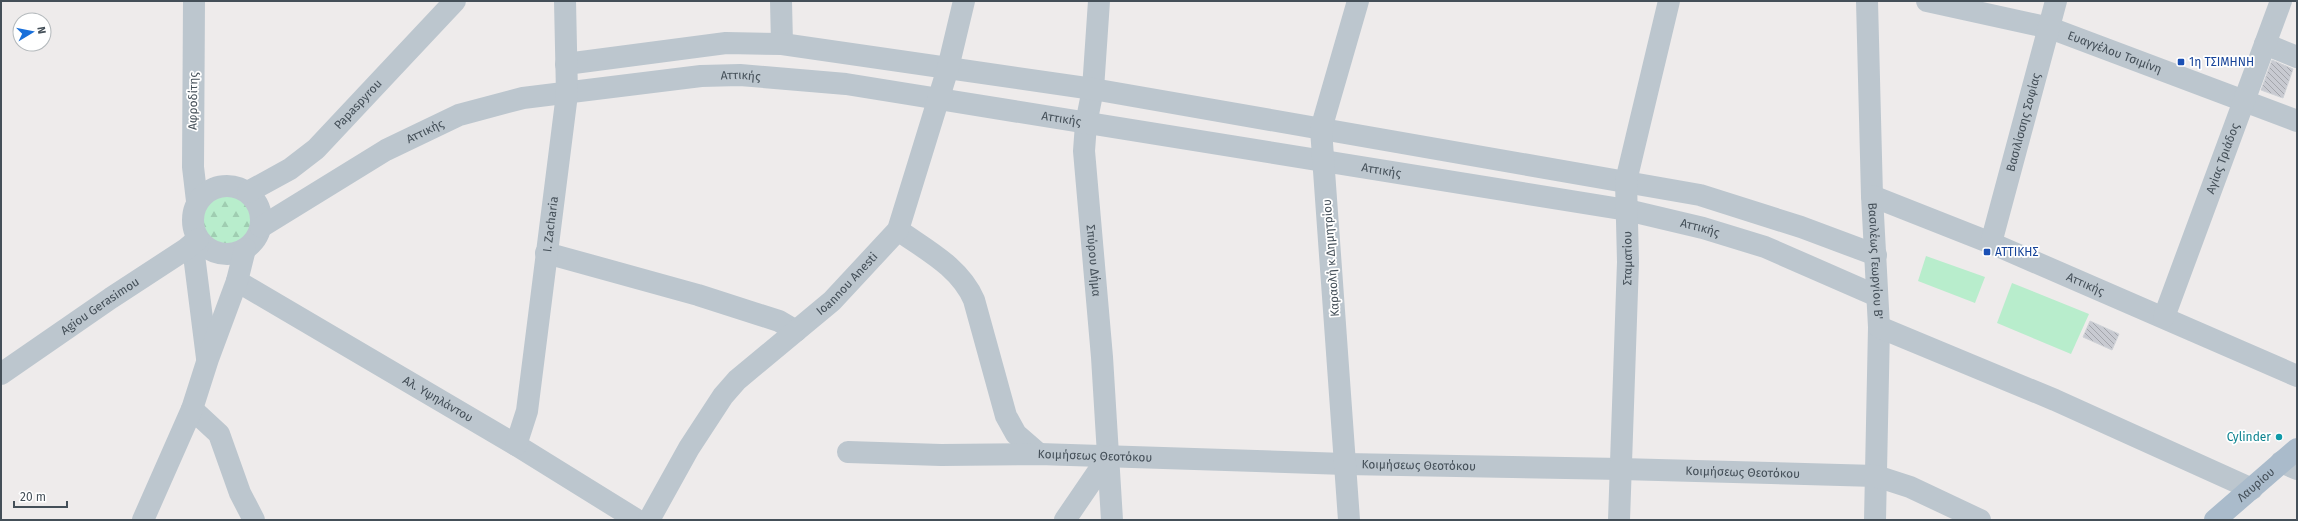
<svg xmlns="http://www.w3.org/2000/svg" width="2298" height="521" viewBox="0 0 2298 521" font-family="'Fira Sans',sans-serif">
<defs>
<pattern id="forest-firs" width="22" height="20" patternUnits="userSpaceOnUse"><rect width="22" height="20" fill="#b8edcc"/><path d="M5 1l3.5 6h-7zM16 11l3.5 6h-7z" fill="#9fcdb1"/></pattern>
<pattern id="building-back-hatch" width="6" height="6" patternUnits="userSpaceOnUse"><rect width="6" height="6" fill="#c8cad1"/><path d="M-1 5l2 2M0 0l6 6M5-1l2 2" fill="none" stroke="#a4a6ac"/></pattern>
</defs>
<rect width="100%" height="100%" fill="#eeebeb"/>
<path fill="url(#forest-firs)" d="M200 220a27 27 0 1 1 54 0a27 27 0 1 1-54 0Z"/>
<path fill="#b8edcc" d="M1926,256L1985,277L1975,303L1918,281Z
M2012,283L2089,314L2071,354L1997,323Z"/>
<path fill="url(#building-back-hatch)" stroke="#cfd2d7" d="M2272,60L2293,69L2283,98L2261,90Z
M2090,321L2119,334L2112,350L2083,337Z"/>
<g fill="none" stroke-linecap="round" stroke-linejoin="round">
<g stroke="#bcc6ce" stroke-width="22">
<path d="M194,1L193,167L197,201"/>
<path d="M781,1L782,44"/>
<path id="s1" d="M1099,1L1093,89L1086,124L1084,151L1102,357L1112,520"/>
<path id="s2" d="M1867,1L1872,196L1879,327L1875,520"/>
<path id="s3" d="M1927,1L2050,28L2297,121"/>
<path d="M2265,44L2297,57"/>
<path d="M566,64L726,43L782,44L948,68L1093,89L1700,195L1801,227L1876,255"/>
<circle cx="227" cy="220" r="34"/>
<path id="s4" d="M248,192L290,169L316,149L455,1"/>
<path id="s5" d="M1872,196L1991,243L2297,376"/>
<path id="s6" d="M261,227L386,150L459,115L523,98L701,76L740,75L846,84L908,94L1627,210L1703,228L1765,247L1877,296"/>
<path d="M898,230C926,250 960,267 974,300L1006,416L1016,434L1039,454"/>
<path d="M200,241L194,255L207,358"/>
<path id="s7" d="M1991,243L2056,1"/>
<path d="M546,253L698,295L779,321L796,331"/>
<path id="s8" d="M237,281L516,445L637,520"/>
<path id="s9" d="M2164,317L2281,1"/>
<path d="M1879,327L2055,400L2252,489"/>
<path id="s10" d="M1,374L111,298L186,249L198,239"/>
<path d="M192,409L219,434L240,493L254,520"/>
<path id="s11" d="M516,445L527,411L567,94L565,1"/>
<path id="s12" d="M848,452L941,455L1039,454L1345,464L1621,469L1876,476L1910,487L1980,520"/>
<path d="M2281,462L2297,469"/>
<path d="M143,520L192,409L208,359L237,281L245,249"/>
<path id="s13" d="M649,520L689,448L723,396L737,380L832,301L898,230L948,68L964,1"/>
<path d="M1065,520L1108,457"/>
<path d="M1349,520L1321,129L1358,1"/>
<path id="s14" d="M1619,520L1628,262L1626,181L1669,1"/>
</g>
<path stroke="#aabbcb" stroke-width="22" id="s15" d="M2215,520L2297,449"/>
</g>
<g fill="#1a4fb4" stroke="#fff" stroke-width="1.5">
<rect x="2177" y="58" width="8" height="8" rx="2"/>
<rect x="1983" y="248" width="8" height="8" rx="2"/>
</g>
<circle fill="#0f9aa8" stroke="#fff" stroke-width="1.5" cx="2279" cy="437" r="4"/>
<g text-anchor="middle" dominant-baseline="central" stroke-width="3.5" stroke-linejoin="round" paint-order="stroke">
<g font-size="12" fill="#444f58" stroke="#fff">
<text stroke="none"><textPath href="#s3" startOffset="195">Ευαγγέλου Τσιμίνη</textPath></text>
<text stroke="none"><textPath href="#s6" startOffset="513">Αττικής</textPath></text>
<text transform="translate(193 101) rotate(-89)">Αφροδίτης</text>
<text stroke="none"><textPath href="#s4" startOffset="142">Papaspyrou</textPath></text>
<text stroke="none"><textPath href="#s6" startOffset="837">Αττικής</textPath></text>
<text stroke="none"><textPath href="#s7" startOffset="125">Βασιλίσσης Σοφίας</textPath></text>
<text stroke="none"><textPath href="#s6" startOffset="190">Αττικής</textPath></text>
<text stroke="none"><textPath href="#s9" startOffset="169">Αγίας Τριάδος</textPath></text>
<text stroke="none"><textPath href="#s6" startOffset="1161">Αττικής</textPath></text>
<text stroke="none"><textPath href="#s11" startOffset="224">I. Zacharia</textPath></text>
<text stroke="none"><textPath href="#s6" startOffset="1485">Αττικής</textPath></text>
<text transform="translate(1331 258) rotate(-94)">Καραολή κ Δημητρίου</text>
<text stroke="none"><textPath href="#s14" startOffset="262">Σταματίου</textPath></text>
<text stroke="none"><textPath href="#s1" startOffset="261">Σπύρου Δήμα</textPath></text>
<text stroke="none"><textPath href="#s2" startOffset="260">Βασιλέως Γεωργίου Β'</textPath></text>
<text stroke="none"><textPath href="#s13" startOffset="312">Ioannou Anesti</textPath></text>
<text stroke="none"><textPath href="#s5" startOffset="231">Αττικής</textPath></text>
<text stroke="none"><textPath href="#s10" startOffset="120">Agiou Gerasimou</textPath></text>
<text stroke="none"><textPath href="#s8" startOffset="233">Αλ. Υψηλάντου</textPath></text>
<text stroke="none"><textPath href="#s12" startOffset="247">Κοιμήσεως Θεοτόκου</textPath></text>
<text stroke="none"><textPath href="#s12" startOffset="571">Κοιμήσεως Θεοτόκου</textPath></text>
<text stroke="none"><textPath href="#s12" startOffset="895">Κοιμήσεως Θεοτόκου</textPath></text>
<text stroke="none"><textPath href="#s15" startOffset="54">Λαυρίου</textPath></text>
</g>
<g font-size="12" fill="#164399" stroke="#fff" text-anchor="start">
<text x="2189" y="62">1η ΤΣΙΜΗΝΗ</text>
<text x="1995" y="252">ΑΤΤΙΚΗΣ</text>
</g>
<g font-size="12" fill="#0d838f" stroke="#fff" text-anchor="end">
<text x="2271" y="437">Cylinder</text>
</g>
</g>
<rect width="2298" height="521" fill="none" stroke="#444f58" stroke-width="4"/>
<g transform="translate(32 32) rotate(80)"><circle r="19" fill="#ffffff" stroke="#b4b9bc"/>
<path d="M0-3L7 15L0 10L-7 15Z" fill="#196fda"/>
<text y="-6" font-size="11" font-weight="bold" text-anchor="middle" fill="#444f58">N</text>
</g>
<path d="M14 501v6h53v-6" fill="none" stroke="#444f58" stroke-width="2"/>
<text x="20" y="501" font-size="12" fill="#444f58" stroke="#ffffff" stroke-width="3" paint-order="stroke">20 m</text>
</svg>
